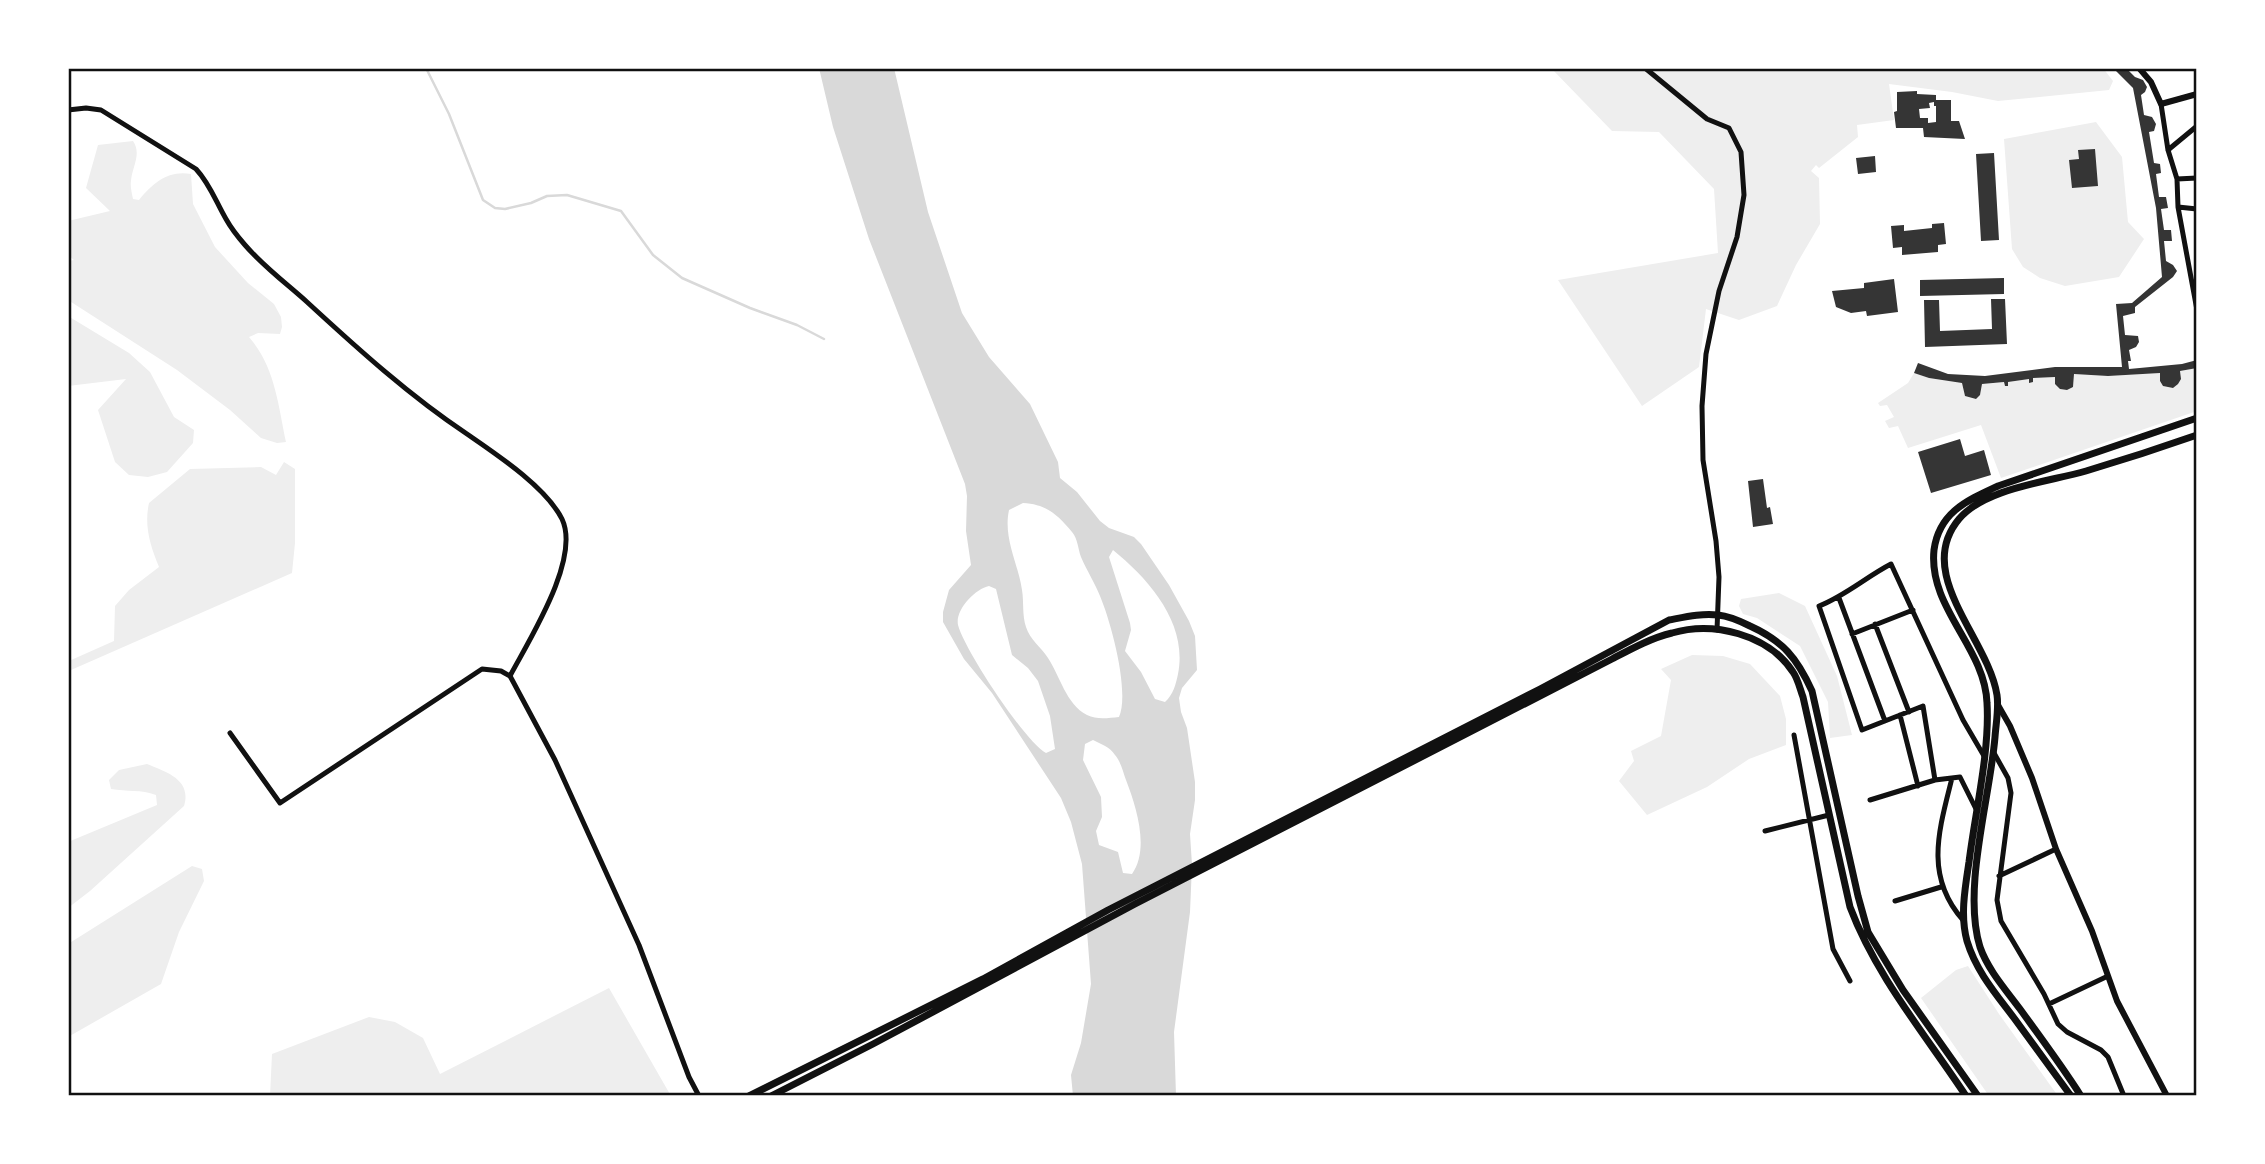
<svg xmlns="http://www.w3.org/2000/svg" width="2265" height="1164" viewBox="0 0 2265 1164" font-family="'Space Grotesk',sans-serif">
<rect width="100%" height="100%" fill="#fff"/>
<path fill="#eee" d="M1551,68H2103L2113,81L2109,90L1998,101L1952,92L1889,84L1894,120L1857,125L1858,137L1819,168L1816,165L1811,171L1819,178L1820,224L1796,265L1777,306L1739,320L1706,309L1699,367L1642,406L1558,280L1718,253L1714,189L1659,132L1612,131Z
M2096,122L2122,157L2128,222L2144,239L2119,277L2065,286L2040,278L2023,267L2012,249L2004,139Z
M133,141C142,154 132,167 131,181C130,187 132,193 133,199L139,200C153,183 168,170 191,174L193,204L215,247L248,283L274,304L281,317L282,327L280,334L258,333L249,337C275,367 278,404 286,442L277,443L261,438L230,410L177,370L68,300V261L74,260L68,255V221L110,211L86,188L98,145Z
M68,316L129,353L150,372L174,417L194,430L193,443L167,472L148,477L129,475L115,462L98,410L126,379L68,386Z
M2197,368V411L2001,478L1981,425L1908,448L1898,426L1889,428L1885,421L1894,417L1887,405L1880,406L1878,403L1908,383L1914,373L1929,378L1962,383L1965,396L1975,399L1980,395L1982,384L2004,382L2005,386L2008,382L2029,379V382L2033,378L2055,377L2056,384L2060,389L2067,390L2073,387L2074,374L2108,376L2160,373V381L2163,386L2173,388C2180,383 2181,379 2180,371Z
M284,462L295,469V543L292,573L71,670L69,661L114,641L115,606L129,590L159,567C150,545 144,526 149,503L190,469L261,467L276,475Z
M1779,593L1805,606L1837,676L1852,735L1830,738L1828,702L1800,646L1757,618L1743,614L1739,606L1741,599Z
M1692,655L1723,656L1750,664L1780,696L1786,719V745L1749,759L1707,787L1647,815L1619,781L1634,761L1631,751L1661,736L1671,680L1661,669Z
M147,764C167,772 192,780 184,806L90,891L68,908L70,870L68,842L157,805L156,795C141,789 127,792 111,789L109,780L119,770Z
M192,866L202,869L204,881L179,932L161,984L68,1037V944Z
M1968,966L1999,1014L2058,1096H1989L1921,998L1956,970Z
M609,988L671,1096H270L272,1054L369,1017L395,1022L423,1038L440,1074Z"/>
<path fill="#d9d9d9" fill-rule="evenodd" d="M819,68H894L928,212L962,313L989,357L1030,404L1058,462L1060,478L1077,492L1100,521L1109,528L1134,537L1141,544L1169,585L1189,621L1195,636L1197,670L1182,688L1179,698L1181,712L1187,728L1195,782V800L1190,834L1192,865L1190,912L1174,1032L1176,1096H1073L1071,1075L1081,1043L1091,984L1082,864L1071,822L1061,798L992,693L964,659L943,622V612L949,590L971,565L966,531L967,496L965,484L869,239L833,127ZM1023,503C1046,504 1058,515 1072,532C1078,539 1078,549 1081,557C1087,571 1095,583 1100,596C1111,622 1130,692 1119,717C1108,718 1097,720 1087,715C1066,704 1060,676 1048,658C1041,647 1030,640 1026,627C1022,615 1024,602 1022,590C1018,563 1003,538 1009,510ZM1113,550C1150,580 1188,624 1178,674C1176,684 1173,695 1165,702L1155,699L1141,672L1125,651L1131,630L1130,623L1109,557ZM989,586L996,589L1012,655L1028,668L1038,681L1050,716L1055,749L1046,753C1025,742 964,649 958,625C955,610 975,589 989,586ZM1093,740C1101,744 1110,747 1115,755C1121,762 1123,772 1126,780C1136,806 1150,849 1132,874L1123,873L1118,852L1099,845L1096,831L1102,817L1101,797L1083,760L1085,744Z"/>
<g fill="none" stroke-linecap="round" stroke-linejoin="round">
<path stroke="#d9d9d9" stroke-width="2.5" d="M426,68L449,114L483,200L495,208L505,209L531,203L547,196L567,195L621,211L653,255L682,278L750,308L797,325L824,339"/>
</g>
<path fill="#353535" fill-rule="evenodd" d="M2113,68H2126L2135,77L2143,80L2147,87L2145,92L2141,95L2144,115L2152,117L2156,124L2154,131L2149,132L2154,163L2160,164L2161,173L2156,174L2159,197H2166L2168,208L2161,209L2164,230H2171L2172,241H2164L2166,261L2173,265L2177,271L2173,277L2135,307V313L2123,316L2125,335L2138,336L2139,342L2136,347L2129,350L2131,361H2128L2129,369L2182,364L2197,360V368L2180,371L2181,379L2178,384L2173,388L2163,386L2160,381V373L2108,376L2074,374L2073,387L2067,390L2060,389L2055,384V377L2033,378V382L2029,383V379L2008,382V386H2005L2004,382L1982,384L1980,395L1976,399L1965,396L1962,383L1929,378L1914,373L1918,363L1948,374L1985,376L2055,367H2122L2116,304L2132,303L2162,277L2156,208L2133,88Z
M1917,91V94L1936,95V100H1951V121H1959L1965,139L1924,137L1923,128H1896L1894,112L1897,111V92ZM1934,102V106H1936V122L1928,123V118H1920L1919,109L1930,108L1929,103Z
M2095,149L2098,186L2072,188L2069,160L2079,159L2078,150Z
M1994,153L1999,240L1981,241L1976,154Z
M1875,156L1876,172L1858,174L1856,158Z
M1944,223L1946,244L1938,245V252L1902,255V247L1893,248L1891,226L1904,225V231L1932,228V224Z
M2004,278V294L1920,296V280Z
M1894,279L1898,312L1867,316L1866,311L1851,313L1836,307L1832,291L1864,288V283Z
M1991,299H2005L2007,344L1925,347L1924,300H1939L1940,331L1992,329Z
M1960,439L1965,456L1984,450L1991,475L1931,493L1918,452Z
M1763,479L1767,508L1770,507L1773,524L1753,527L1748,481Z"/>
<g fill="none" stroke-linecap="round" stroke-linejoin="round">
<path stroke="#111" stroke-width="5" d="M1645,68L1707,119L1729,128L1741,152L1744,195L1737,237L1719,291L1706,354L1702,406L1703,460L1716,541L1719,577L1717,630
M2161,104L2168,150L2177,179L2178,207L2197,310
M68,110L86,108L101,110L196,169C210,184 216,202 226,219C231,228 238,237 245,245C263,266 287,284 307,302C358,349 410,396 467,434C496,454 546,487 562,519C581,559 529,640 510,676
M2168,150L2197,126
M2177,179L2197,178
M2178,207L2197,209
M1839,598L1885,721
M1875,624L1909,712
M1852,634L1913,610
M1900,715L1918,786
M230,733L280,803L482,669L501,671L510,676L555,760L639,945L689,1077L699,1096
M1794,735L1833,949L1850,981
M1994,753L2008,778L2011,793L1997,900L2001,921L2044,994L2058,1024L2067,1032L2101,1050L2108,1057L2124,1096
M1952,778C1939,830 1924,876 1963,920
M1935,780L1923,706L1862,730L1819,606C1845,596 1866,577 1891,564L1963,720L1984,756
M1870,800L1935,780L1960,777L1976,809
M1765,831L1829,815
M1999,876L2056,849
M1895,901L1941,887
M2049,1004L2108,976"/>
<path stroke="#111" stroke-width="6" d="M2139,68L2151,82L2161,104L2197,94
M1998,705L2010,726L2032,778L2056,849L2092,931L2117,1001L2167,1096"/>
<path stroke="#111" stroke-width="7" d="M749,1096L983,979L1108,910L1540,689L1669,620C1685,617 1702,613 1718,615C1729,616 1740,621 1750,626C1783,641 1797,658 1812,691L1858,896L1868,932L1903,990L1978,1096
M771,1096L873,1044L1135,904L1612,659C1631,649 1651,638 1672,633C1713,621 1768,634 1793,672C1798,679 1800,689 1803,697L1850,907C1876,976 1925,1034 1966,1096
M2071,1096C2052,1070 2033,1044 2014,1018C1996,994 1976,971 1967,941C1960,916 1965,888 1969,862C1975,813 1990,751 1987,703C1985,647 1928,608 1934,550C1939,512 1968,500 1998,486L2197,418
M2081,1096C2062,1066 2041,1038 2020,1009C2006,990 1988,970 1980,947C1962,889 1990,798 1995,737C1996,723 1999,708 1997,695C1988,638 1913,574 1959,519C1985,488 2048,482 2086,471C2123,460 2160,448 2197,435"/>
</g>
<rect width="2265" height="1164" fill="none" stroke="#ffffff" stroke-width="140"/>
<rect x="70" y="70" width="2125" height="1024" fill="none" stroke="#111" stroke-width="2.5"/>
</svg>
